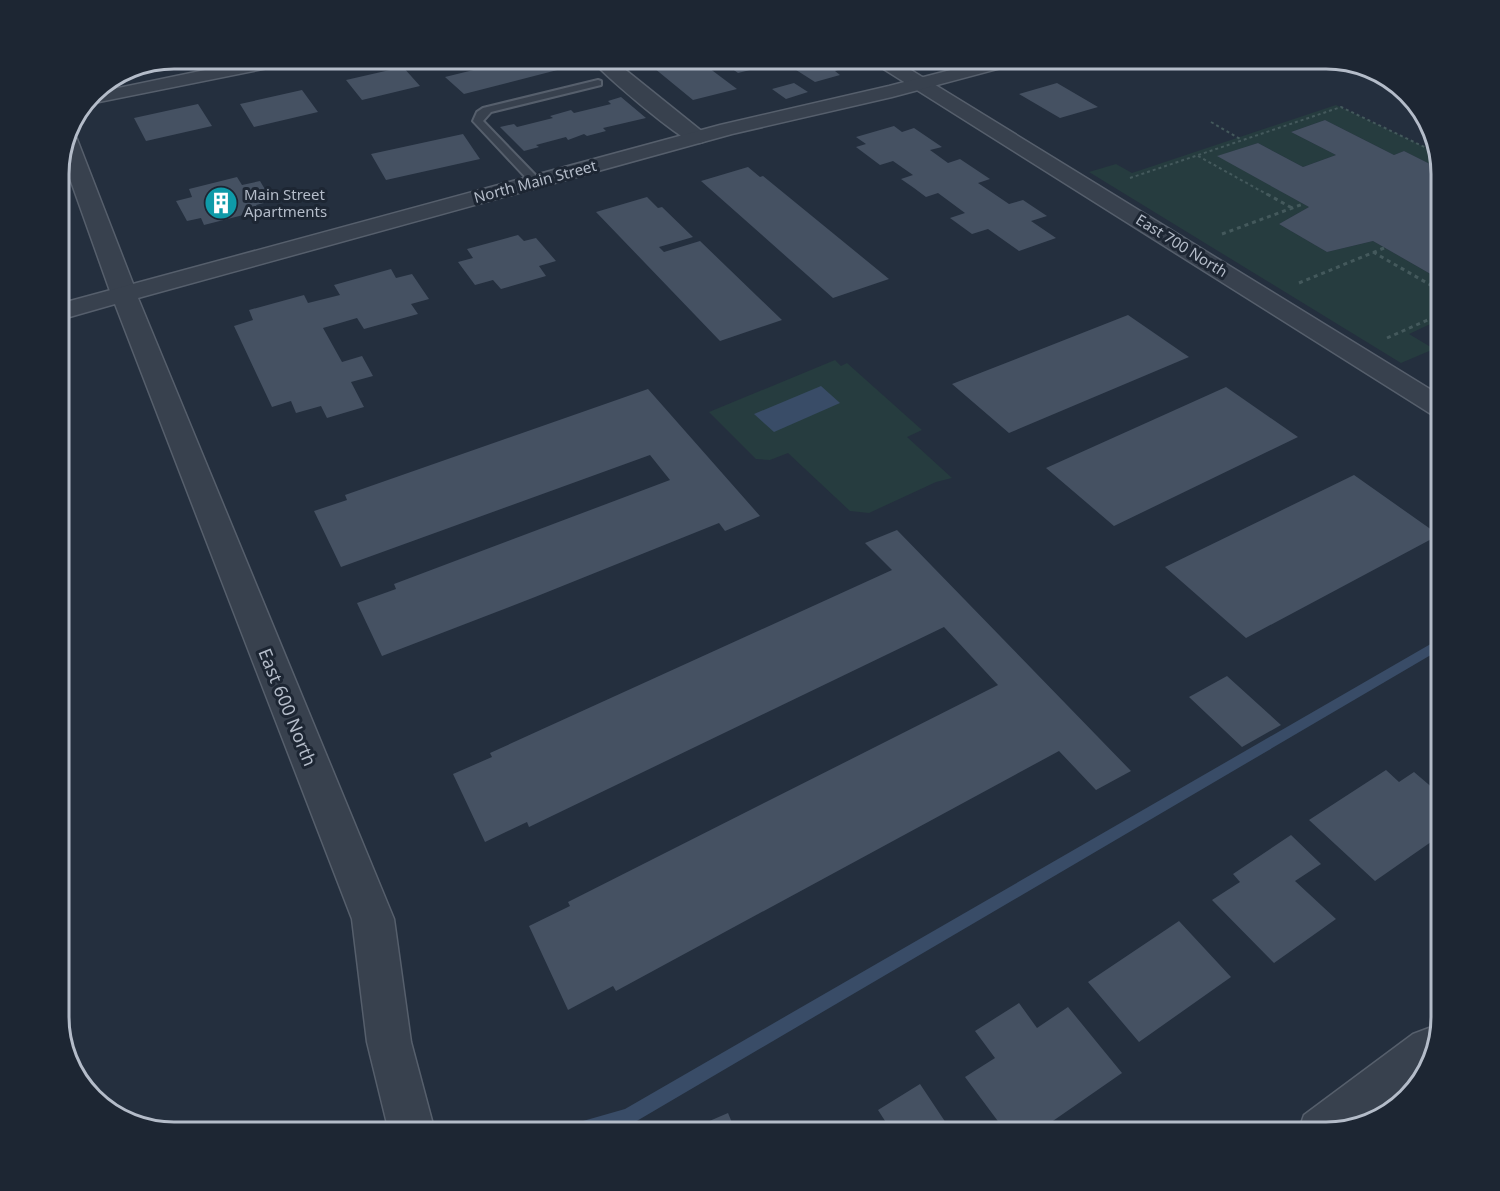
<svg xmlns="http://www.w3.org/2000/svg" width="1500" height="1191" viewBox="0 0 1500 1191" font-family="'Noto Sans',sans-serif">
<rect width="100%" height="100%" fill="#242f3e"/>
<path fill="#263c3f" d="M1336,105L1437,153L1440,169L1404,151L1394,155L1325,120L1291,132L1336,155L1303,167L1258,143L1218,156L1309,207L1279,224L1327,252L1373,241L1441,280V319L1409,334L1434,349L1401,363L1089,172L1116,164L1132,173Z
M835,360L841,366L847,363L922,430L907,437L952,478L936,482L869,513L850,511L788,453L770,460L756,459L709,412Z"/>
<path fill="#394c67" d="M821,386L840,403L774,432L754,414Z"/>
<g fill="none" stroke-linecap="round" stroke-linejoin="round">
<path fill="#394c67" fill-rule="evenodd" d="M1441,638V649L635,1122L603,1132H568L570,1126L576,1123L625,1109Z"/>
</g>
<path fill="#455162" d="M518,59H558L569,67L464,94L445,77Z
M643,59H697L737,89L693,100Z
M763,59H800L781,64L775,60L768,62Z
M743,61L754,69L738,73L727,65Z
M825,64L838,70L835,71L840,75L815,82L793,68L805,65L810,68Z
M403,67L420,86L362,100L346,80Z
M794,83L808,92L786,99L772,89Z
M1057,83L1098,107L1060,118L1019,94Z
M302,90L318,112L254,127L240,104Z
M621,97L646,118L603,128L606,131L587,136L584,134L568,140L566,137L536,145L539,147L524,151L500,127L514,124L517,127L553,118L550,116L571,110L574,113L611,104L608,101Z
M198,104L212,126L146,141L134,118Z
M1325,120L1394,155L1404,151L1440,169L1441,280L1373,241L1327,252L1279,224L1309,207L1217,156L1258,143L1303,167L1336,155L1291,132Z
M894,126L902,132L914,128L942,147L930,150L948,163L960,159L990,179L978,183L1009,204L1023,200L1047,216L1031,221L1056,238L1019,251L988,229L972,234L950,218L965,213L938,193L926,197L914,188L901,179L913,175L893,161L880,165L856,147L866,144L856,137Z
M463,134L480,159L386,180L371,154Z
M748,167L760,177L763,176L889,279L833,298L701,181Z
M237,177L242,185L260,181L272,201L256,205L259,211L204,225L201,218L187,221L176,201L192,197L189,189Z
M647,197L658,208L662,207L693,237L659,247L664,252L700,241L782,320L720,341L596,212Z
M518,235L524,241L536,238L556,261L539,266L546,276L501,289L493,280L475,285L458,262L473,258L467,249Z
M391,269L396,278L412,274L429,299L411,304L418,314L364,329L357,318L323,328L342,362L362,356L373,376L351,382L364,407L327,418L321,406L296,413L291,401L272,407L234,326L253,320L249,310L304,295L308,303L340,295L334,285Z
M1128,315L1189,357L1009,433L952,384Z
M1226,387L1298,437L1114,526L1046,468Z
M648,389L760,516L725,531L719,523L535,597L382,656L357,603L396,589L394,584L670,480L650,455L341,567L314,511L347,500L345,495Z
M1354,475L1439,535L1246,638L1165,567Z
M897,530L1131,771L1096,790L1059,751L616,991L613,986L568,1010L529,926L570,906L568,902L998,685L944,627L529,827L527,822L485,842L453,774L492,757L490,753L892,570L865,543Z
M1227,676L1281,725L1242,747L1189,697Z
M1386,770L1399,782L1414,772L1441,795V835L1375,881L1309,820Z
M1291,835L1321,864L1295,881L1336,919L1274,963L1212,900L1240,882L1233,874Z
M1179,921L1231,977L1139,1042L1088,982Z
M1019,1003L1037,1028L1068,1007L1122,1073L1037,1132H1006L965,1077L995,1058L975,1031Z
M920,1084L952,1132H872L887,1124L878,1110Z
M728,1113L736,1132H684Z"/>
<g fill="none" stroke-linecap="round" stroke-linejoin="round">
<defs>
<path id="service" d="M598,80L601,81V85L491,112L483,121L539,179V183H531L473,121L477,112L483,108Z"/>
<path id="minor" d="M258,59L288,60L285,64L278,66L84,105L94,93Z
M591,59H612L709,137L705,141C701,143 697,144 692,142C676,136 601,73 591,59Z
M871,59H893L1441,396V417L1431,414L874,63Z
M68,133L73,135L77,139L137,294L133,299L124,302L115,299L111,294L62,156Z
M1429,1028L1436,1031L1414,1089L1372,1122L1326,1132H1298L1304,1115L1413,1034Z"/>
<path id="tertiary" d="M993,59H1023L1020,63L892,97L732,134L138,298L394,919L411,1042L435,1132H389L367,1042L352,919L115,304L59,320V304L720,125L889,86Z"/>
</defs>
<use href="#service" stroke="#565f6c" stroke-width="4"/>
<use href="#minor" stroke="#565f6c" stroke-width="3"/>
<use href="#tertiary" stroke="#565f6c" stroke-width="3"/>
<path stroke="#44595c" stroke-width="2" stroke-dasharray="3 3" stroke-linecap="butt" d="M1211,122L1242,140
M1198,156L1270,196
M1130,178L1341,107L1437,153"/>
<path stroke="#44595c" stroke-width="3" stroke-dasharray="4 4" stroke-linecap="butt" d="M1267,194L1292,208
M1222,234L1303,204
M1373,252L1441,291
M1299,283L1384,248
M1387,338L1441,314"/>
<use href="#service" fill="#38414e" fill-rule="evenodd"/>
<use href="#minor" fill="#38414e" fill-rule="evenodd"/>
<use href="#tertiary" fill="#38414e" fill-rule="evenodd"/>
</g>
<defs>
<symbol id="building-disc" viewBox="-11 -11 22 22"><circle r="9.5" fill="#0f9aa8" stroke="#1d2633"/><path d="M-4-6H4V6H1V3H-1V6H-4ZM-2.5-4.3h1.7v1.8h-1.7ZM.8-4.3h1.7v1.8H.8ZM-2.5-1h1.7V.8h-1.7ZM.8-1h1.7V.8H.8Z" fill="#fff"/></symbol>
</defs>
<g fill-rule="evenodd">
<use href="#building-disc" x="202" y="184" width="38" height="38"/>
</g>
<g text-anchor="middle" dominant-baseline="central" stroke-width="6" stroke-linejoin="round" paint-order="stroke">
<g font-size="15" fill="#b4bcc9" stroke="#1d2633">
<text transform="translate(535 181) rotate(-15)">North Main Street</text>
<text transform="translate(1182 245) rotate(32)">East 700 North</text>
</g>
<g font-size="15" fill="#b4bcc9" stroke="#1d2633" text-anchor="start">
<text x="244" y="194">Main Street<tspan x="244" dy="17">Apartments</tspan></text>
</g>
<g font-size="18" fill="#b4bcc9" stroke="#1d2633">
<text transform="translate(288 707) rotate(68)">East 600 North</text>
</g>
</g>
<path d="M0 0H1500V1191H0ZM174 69H1326A105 105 0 0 1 1431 174V1017A105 105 0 0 1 1326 1122H174A105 105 0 0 1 69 1017V174A105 105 0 0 1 174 69Z" fill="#1d2633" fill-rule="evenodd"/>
<path fill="none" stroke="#b4bcc9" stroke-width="3" d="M174 69H1326A105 105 0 0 1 1431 174V1017A105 105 0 0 1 1326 1122H174A105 105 0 0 1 69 1017V174A105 105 0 0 1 174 69Z"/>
</svg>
